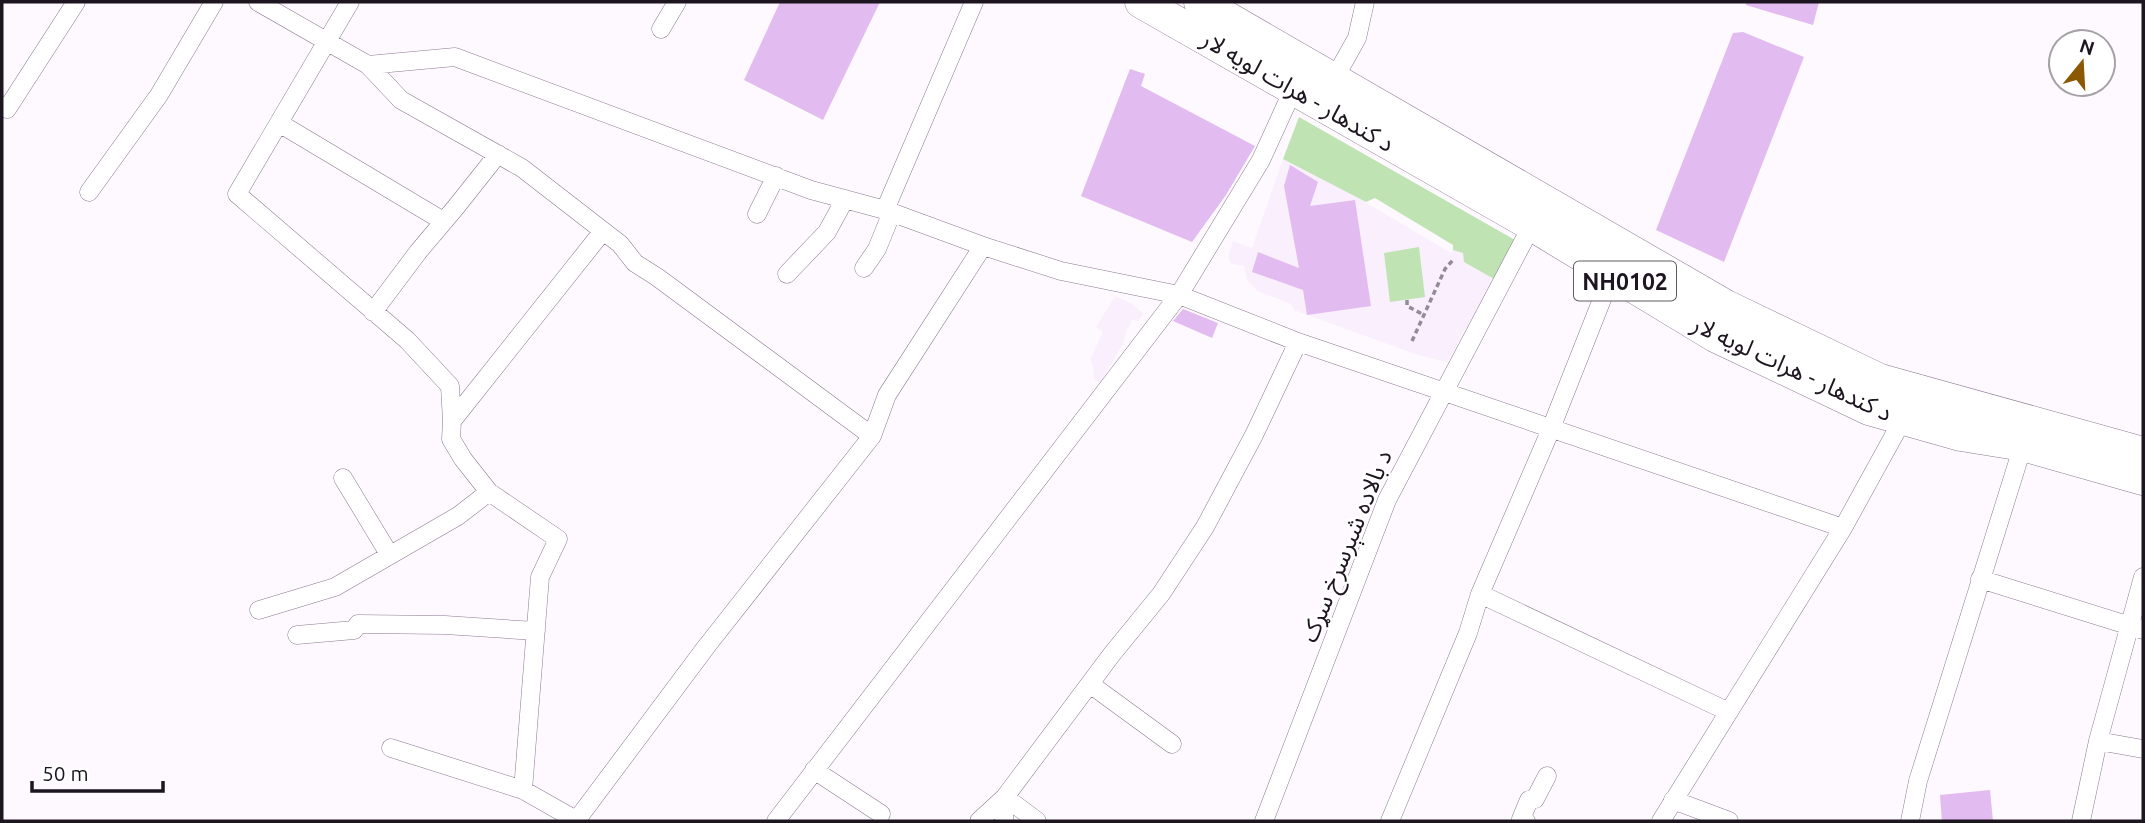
<svg xmlns="http://www.w3.org/2000/svg" width="2145" height="823" viewBox="0 0 2145 823" font-family="Ubuntu,'Noto Sans Arabic',sans-serif">
<rect width="100%" height="100%" fill="#fef9ff"/>
<path fill="#faeffd" d="M1283,159L1343,189L1451,253L1453,250L1464,253V262L1494,279L1447,362L1418,355L1294,310L1291,304L1258,291L1247,280L1244,266L1232,264L1228,258L1233,241L1252,248Z
M1115,296L1132,304L1144,314L1138,321L1132,320L1126,332L1123,344L1100,383L1094,379L1093,365L1090,360L1103,332L1096,327Z"/>
<path fill="#bfe3b3" d="M1299,117L1515,240L1494,279L1464,262L1463,253L1453,250V245L1375,198L1366,202L1283,159Z
M1419,247L1425,297L1390,302L1384,253Z"/>
<path fill="#e2bbf0" d="M780,2H880L823,120L744,80Z
M1746,2H1819L1813,25L1746,5Z
M1743,32L1804,57L1724,262L1656,230L1733,33Z
M1130,69L1145,74L1141,86L1255,146L1226,195L1192,242L1081,196Z
M1290,165L1318,182L1310,206L1355,200L1371,306L1307,315L1303,290L1252,272L1258,252L1299,268L1284,186Z
M1183,309L1218,323L1212,338L1173,321Z
M1990,790L1993,821H1942L1940,795Z"/>
<g fill="none" stroke-linecap="round" stroke-linejoin="round">
<defs>
<path id="street" d="M258,2L368,65L401,100L522,168L620,244L635,263L657,277L872,436
M350,2L237,194L407,340L450,386L452,421L451,439L463,459L489,492L558,539L540,577L523,790
M661,29L677,2
M368,65L455,57L811,190L885,210L983,246L1061,271L1179,295L1298,342L1843,528
M1334,79L1357,38L1365,2
M2,106L7,109L76,2
M279,123L443,221
M89,192L159,95L214,2
M885,210L974,2
M757,214L776,176
M864,268L877,249L892,212
M787,274L827,232L845,199
M373,312L418,252L456,207L498,154
M452,421L603,231
M343,478L389,554
M1980,579L2143,630
M1480,594L1729,712
M259,610L335,587L458,516L489,492
M297,635L354,630L358,624L445,625L536,631
M1090,684L1172,744
M2098,741L2143,749
M391,748L523,790L576,820
M814,770L881,814
M1005,797L1037,821
M1673,800L1729,821
M576,821L706,647L872,436L887,395L983,246
M776,821L1179,295L1261,160L1297,81
M979,821L1005,797L1112,654L1161,594L1205,527L1254,435L1298,342
M1004,821L1005,797
M1264,821L1387,500L1532,225
M1390,821L1468,633L1480,594L1548,436L1612,274
M1526,821L1521,819L1529,800L1535,799L1547,776
M1661,821L1843,528L1903,419
M1910,821L1918,781L2025,439
M2081,821L2098,741L2143,577"/>
<path id="highway" d="M1141,2L1532,225L1715,336L1869,409L1961,435L2023,445L2143,479
M1200,2L1726,306L1880,380L2143,453"/>
</defs>
<use href="#street" stroke="#8c7992" stroke-width="19"/>
<use href="#highway" stroke="#8c7992" stroke-width="33"/>
<path stroke="#928c94" stroke-width="3.5" stroke-dasharray="5 3.5" stroke-linecap="butt" d="M1407,300V306L1424,315
M1412,341L1445,269L1453,260"/>
<use href="#street" stroke="#fff" stroke-width="18"/>
<use href="#highway" stroke="#fff" stroke-width="32"/>
</g>
<g text-anchor="middle" dominant-baseline="central" stroke-width="5" stroke-linejoin="round" paint-order="stroke">
<rect fill="#fff" stroke="#615b62" stroke-width="2" x="1574" y="261.5" width="102" height="39" rx="5"/>
<g font-size="23" font-weight="bold" fill="#1d151f">
<text x="1625" y="281">NH0102</text>
</g>
<g font-size="24" fill="#1d151f" stroke="#fff">
<text transform="translate(1298 91) rotate(30)">د کندهار - هرات لويه لار</text>
<text transform="translate(1792 368) rotate(25)">د کندهار - هرات لويه لار</text>
<text transform="translate(1346 546) rotate(-68)">د بالاده شېرسرخ سړک</text>
</g>
</g>
<rect width="2145" height="823" fill="none" stroke="#1d151f" stroke-width="7"/>
<g transform="translate(2082 63) rotate(18)"><circle r="33" fill="#ffffff" stroke="#a5a1a5" stroke-width="2"/>
<path d="M0-5L12 26L0 18L-12 26Z" fill="#8b5803"/>
<text y="-10" font-size="19" font-weight="bold" text-anchor="middle" fill="#1d151f">N</text>
</g>
<path d="M32 781v10h131v-10" fill="none" stroke="#1d151f" stroke-width="3.5"/>
<text x="42" y="781" font-size="21" fill="#1d151f" stroke="#ffffff" stroke-width="5" paint-order="stroke">50 m</text>
</svg>
